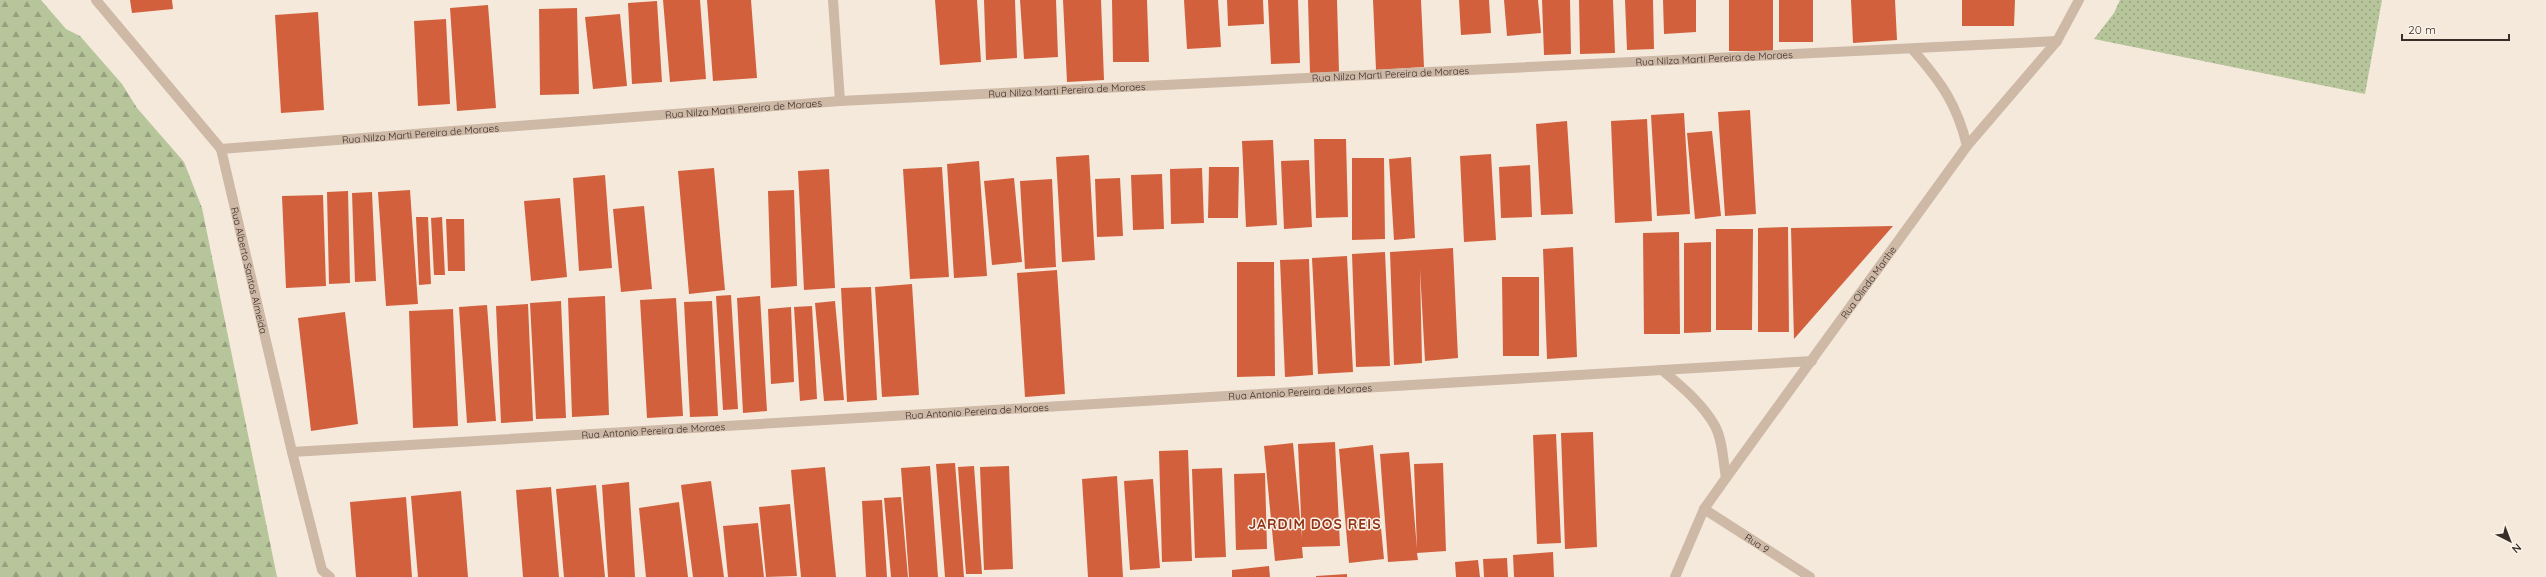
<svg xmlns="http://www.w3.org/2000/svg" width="2546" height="577" viewBox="0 0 2546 577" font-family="Quicksand,sans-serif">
<defs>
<pattern id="grass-dots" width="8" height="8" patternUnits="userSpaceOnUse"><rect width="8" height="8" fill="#b7c59a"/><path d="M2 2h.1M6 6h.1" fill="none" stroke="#96a07e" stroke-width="1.8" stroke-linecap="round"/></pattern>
<pattern id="forest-firs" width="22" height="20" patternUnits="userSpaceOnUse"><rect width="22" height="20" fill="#b7c59a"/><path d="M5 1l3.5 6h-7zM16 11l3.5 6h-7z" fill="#96a07e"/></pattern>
</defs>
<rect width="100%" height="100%" fill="#f5e9dc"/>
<path fill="url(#grass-dots)" d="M2120,0H2382L2365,94L2094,39L2114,13Z"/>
<path fill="url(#forest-firs)" d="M0,0H41L66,29L80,36L122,84L137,108L184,162L202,208L277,577H0Z"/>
<path fill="#d2603d" d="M130,0H172L173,9L132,13Z
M663,0H700L706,79L670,82Z
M707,0H751L757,78L713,81Z
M935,0H977L981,62L940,65Z
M984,0H1015L1017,58L986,60Z
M1020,0H1056L1058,57L1024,59Z
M1063,0H1101L1104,80L1067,82Z
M1112,0H1147L1149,62H1113Z
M1184,0H1218L1221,47L1187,49Z
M1227,0H1263L1264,24L1228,26Z
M1268,0H1298L1300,63L1271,64Z
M1308,0H1337L1339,72L1310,73Z
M1373,0H1421L1424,67L1376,70Z
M1459,0H1489L1491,33L1461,35Z
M1504,0H1538L1541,33L1507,36Z
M1542,0H1570L1571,54L1544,55Z
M1579,0H1613L1615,53L1580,54Z
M1625,0H1653L1654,49L1627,50Z
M1663,0H1696V32L1664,34Z
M1729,0H1773V51H1729Z
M1779,0H1813V42H1779Z
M1851,0H1895L1897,40L1853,43Z
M1962,0H2015L2014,26H1962Z
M657,1L662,82L632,84L628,3Z
M488,5L496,108L457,111L450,8Z
M577,8L579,94L540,95L539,9Z
M318,12L324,110L281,113L275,15Z
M620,14L627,86L593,89L585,17Z
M446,19L450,104L418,106L414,21Z
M1750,110L1756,214L1725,216L1718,112Z
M1684,113L1690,214L1657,216L1651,115Z
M1647,119L1652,221L1615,223L1611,121Z
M1567,121L1573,214L1541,215L1536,124Z
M1712,131L1721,216L1695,219L1687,133Z
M1314,139H1346L1348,217L1316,218Z
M1273,140L1277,225L1246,227L1242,141Z
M1491,154L1496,240L1464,242L1460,156Z
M1089,155L1095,260L1062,262L1056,157Z
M1411,157L1415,238L1394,240L1389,159Z
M1352,158H1384L1385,239L1352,240Z
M1309,160L1312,227L1284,229L1281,161Z
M979,161L987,276L954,278L947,164Z
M1530,165L1532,217L1501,218L1499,167Z
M942,167L949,277L910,279L903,169Z
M1209,167H1239L1238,218H1208Z
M714,168L725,290L689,294L678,171Z
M1202,168L1204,223L1171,224L1170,169Z
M829,169L835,288L804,290L798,171Z
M1162,174L1164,229L1133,230L1131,175Z
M605,175L612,268L579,271L573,178Z
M1014,178L1022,262L992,265L984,181Z
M1120,178L1123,236L1097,237L1095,179Z
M1052,179L1056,267L1025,269L1020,181Z
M410,190L418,304L386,306L378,192Z
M794,190L797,286L771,288L768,191Z
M348,191L350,283L329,284L327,192Z
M372,192L376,281L355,282L352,193Z
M323,195L326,286L286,288L282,196Z
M560,198L567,277L531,281L524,201Z
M644,206L652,289L621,292L613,209Z
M416,217H428L431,284L419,285Z
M442,217L445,275H434L431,218Z
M446,219H464L465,271H448Z
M1893,226L1794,339L1791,228Z
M1788,227L1789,332H1758V228Z
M1716,229H1753L1752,330H1716Z
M1679,232L1680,334H1644L1643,233Z
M1711,242V332L1684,333V243Z
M1573,247L1577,357L1547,359L1543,249Z
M1453,248L1458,358L1425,361L1420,269L1422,363L1394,365L1390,252Z
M1385,252L1390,366L1356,367L1352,254Z
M1347,256L1353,372L1318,374L1312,258Z
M1309,259L1313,375L1285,377L1280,260Z
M1237,262H1274L1275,376L1237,377Z
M1057,270L1065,394L1025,397L1017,273Z
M1502,277H1539V356H1503Z
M912,284L919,395L882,397L875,287Z
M871,287L877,400L847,402L841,288Z
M731,295L738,409L723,410L716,296Z
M605,296L609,415L572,417L568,298Z
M760,296L767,411L743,413L737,298Z
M676,298L683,416L647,418L640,300Z
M561,301L566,418L536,419L530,303Z
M712,301L718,416L690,417L684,302Z
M835,301L844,400L824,401L815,303Z
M528,304L533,421L501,423L496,306Z
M487,305L496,421L467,423L459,307Z
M812,306L817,399L800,401L794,307Z
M791,307L794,382L771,384L768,309Z
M453,309L458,426L413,428L409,311Z
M345,312L358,424L311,431L298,318Z
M1593,432L1597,547L1565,549L1561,433Z
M1556,434L1561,543L1537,544L1533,435Z
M1335,442L1340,546L1302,547L1303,558L1275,561L1264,446L1293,443L1302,539L1298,444Z
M1373,445L1384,559L1349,563L1339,449Z
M1188,450L1192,561L1162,562L1159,451Z
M1409,452L1417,549L1414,464L1443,463L1446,551L1417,553L1418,560L1388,562L1380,454Z
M955,463L964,577H945L936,464Z
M930,466L938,577H909L901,468Z
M974,466L982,574H966L958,467Z
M1009,466L1013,569L984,570L980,467Z
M825,467L836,577H801L791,470Z
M1222,468L1226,557L1195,558L1192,469Z
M1265,473L1267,549L1236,550L1234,474Z
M1117,476L1123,577H1088L1082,479Z
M1153,479L1160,568L1130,570L1124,481Z
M711,481L724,577H693L681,485Z
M629,482L635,577H608L602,485Z
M596,485L605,577H564L556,489Z
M551,487L559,577H523L516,490Z
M461,491L468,577H418L411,496Z
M406,497L412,577H356L350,502Z
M901,497L908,577H891L884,498Z
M882,500L887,577H866L862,501Z
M679,502L688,577H646L639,508Z
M790,504L797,576L766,577L759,507Z
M758,523L764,577H728L723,526Z
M1553,552L1554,577H1514L1513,555Z
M1507,558L1508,577H1484L1483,559Z
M1478,560L1480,577H1456L1455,562Z
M1269,566L1270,577H1232V570Z
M1347,574V577H1316V576Z"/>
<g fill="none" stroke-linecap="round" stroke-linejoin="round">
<g stroke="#ceb8a6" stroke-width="10">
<path id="s1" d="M96,0L221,149L292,452L322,570L330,577"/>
<path d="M833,0L840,101"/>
<path d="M1913,50C1941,82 1957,104 1967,146"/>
<path id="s2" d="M221,149L840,101L2057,41"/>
<path d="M1662,370C1681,386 1703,404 1715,426C1723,441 1723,461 1726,478"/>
<path id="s3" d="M292,452L1812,361"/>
<path id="s4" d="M1704,509L1810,577"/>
<path id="s5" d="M1675,577L1704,509L1726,478L1967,146L2057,41L2079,0"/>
</g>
</g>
<g text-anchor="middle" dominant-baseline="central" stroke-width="3" stroke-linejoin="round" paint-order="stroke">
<g font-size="10" fill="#3a2d28" stroke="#fbf3e9">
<text stroke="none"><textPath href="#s2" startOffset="1496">Rua Nilza Marti Pereira de Moraes</textPath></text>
<text stroke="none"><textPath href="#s2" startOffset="1172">Rua Nilza Marti Pereira de Moraes</textPath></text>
<text stroke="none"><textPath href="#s2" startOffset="848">Rua Nilza Marti Pereira de Moraes</textPath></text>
<text stroke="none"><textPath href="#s2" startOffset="524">Rua Nilza Marti Pereira de Moraes</textPath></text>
<text stroke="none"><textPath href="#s2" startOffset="200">Rua Nilza Marti Pereira de Moraes</textPath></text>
<text stroke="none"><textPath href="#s1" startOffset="319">Rua Alberto Santos Almeida</textPath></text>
<text stroke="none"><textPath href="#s5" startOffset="354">Rua Olinda Marthe</textPath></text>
<text stroke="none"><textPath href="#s3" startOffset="1010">Rua Antonio Pereira de Moraes</textPath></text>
<text stroke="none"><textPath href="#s3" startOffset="686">Rua Antonio Pereira de Moraes</textPath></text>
<text stroke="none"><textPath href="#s3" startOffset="362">Rua Antonio Pereira de Moraes</textPath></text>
<text stroke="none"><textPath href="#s4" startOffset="63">Rua 9</textPath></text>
</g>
<g font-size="14" font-weight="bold" letter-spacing="1" fill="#913519" stroke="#fbf3e9">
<text x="1315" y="524">JARDIM DOS REIS</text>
</g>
</g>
<g transform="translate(2510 541) rotate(138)" stroke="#fbf3e9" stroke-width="3" paint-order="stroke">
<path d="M0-3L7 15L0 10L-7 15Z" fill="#3a2d28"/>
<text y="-6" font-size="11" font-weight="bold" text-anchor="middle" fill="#3a2d28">N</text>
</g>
<path d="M2402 34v6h107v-6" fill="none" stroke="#3a2d28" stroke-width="2"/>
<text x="2408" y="34" font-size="12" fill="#3a2d28" stroke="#fbf3e9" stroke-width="3" paint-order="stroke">20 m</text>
</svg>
